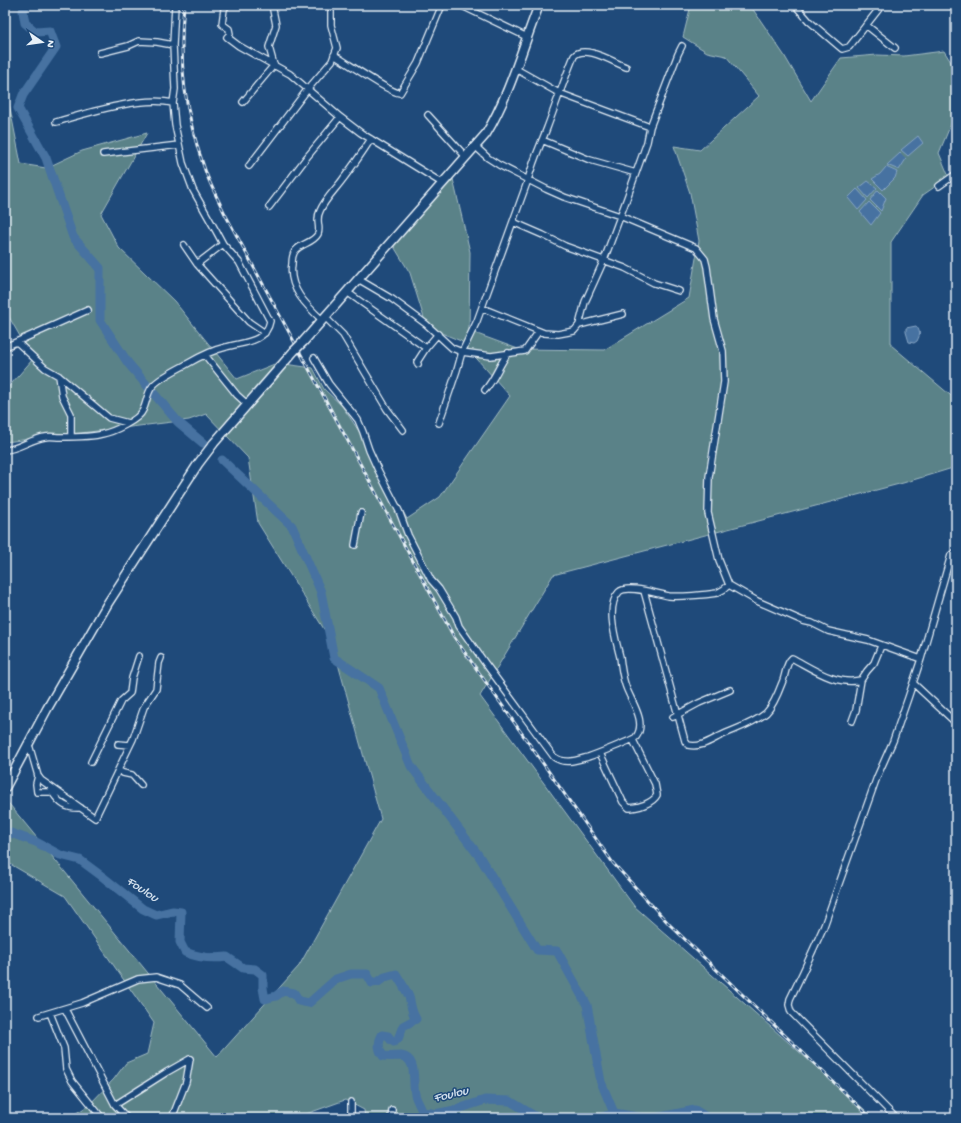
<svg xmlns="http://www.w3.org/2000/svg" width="961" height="1123" viewBox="0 0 961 1123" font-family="'Gochi Hand',sans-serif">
<rect width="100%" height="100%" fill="#1f4a7a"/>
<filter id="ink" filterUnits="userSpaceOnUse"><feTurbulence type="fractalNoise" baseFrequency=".025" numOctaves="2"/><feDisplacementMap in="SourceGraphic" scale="8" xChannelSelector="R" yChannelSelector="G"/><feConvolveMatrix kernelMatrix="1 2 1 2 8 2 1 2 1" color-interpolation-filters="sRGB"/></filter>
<g filter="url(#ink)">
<path fill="#5a8288" stroke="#a1bac0" d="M5,5H10L6,40L7,73L5,78Z
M691,5H750L784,55L811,101L841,58L877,55L904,56L944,51L956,70V112L939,153L949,177L923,195L891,242V345L956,400V467L903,483L553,575L480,696L634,906L874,1118H365L364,1110L345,1100L295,1118H68L88,1106L114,1079L126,1063L147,1054L154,1023L65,896L5,861V799L217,1057L299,966L381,819L332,642L258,523L248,458L206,414L189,420L5,442V391L33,359L5,310V124L7,121L5,113V83L21,164L46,168L82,151L147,133L101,214L119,248L174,301L237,379L277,363L313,368L324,389L342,406L367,443L407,519L440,497L510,396L461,341L439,332L424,318L410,273L393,245L453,179L470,252L469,331L518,349L604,350L689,298L699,241L690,193L674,146L700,150L759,96L726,56L707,52L683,37Z"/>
<path fill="#4672a1" stroke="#87a5c4" d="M918,136L923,143L908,156L901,150Z
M900,153L906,159L899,170L887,165Z
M886,167L897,172L895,178L883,190L872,179L880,174Z
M868,181L877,188L868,198L859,188Z
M857,189L867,200L858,210L848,198Z
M878,190L886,198L881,211L870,200Z
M869,202L880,213L871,225L860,212Z
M916,326C921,332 920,335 917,341L914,343L909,342L906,332V328Z"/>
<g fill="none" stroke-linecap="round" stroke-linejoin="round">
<path stroke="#4672a1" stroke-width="9" d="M26,5L23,11L25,23L36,32L50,31L56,47L23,95L18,108L46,158L73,237L100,268V320L128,363L178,422L203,443
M222,460L292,526L321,592L334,658L379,688L411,766L479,856L537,950L557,951L587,1005L601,1082L614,1113
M5,831L36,842L60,855L80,860L103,877L143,909L156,915L173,911L181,912L180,942L185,952C199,958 212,959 227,957L243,968L255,969L263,975V988L265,999L276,996L283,991L294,993L299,1001L309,1003L336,979L351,974H367L372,983L378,982L385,977L396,974C400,981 406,989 409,997C412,1007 410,1009 416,1019L403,1026L398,1039L394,1042L391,1040L388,1036L382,1035C378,1042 378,1049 383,1056C389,1057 395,1056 401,1056C418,1058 412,1082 415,1094C416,1100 420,1105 422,1111L435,1114L455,1110L485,1100L510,1101L538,1118
M600,1118L614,1113L644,1118
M655,1118L695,1110L708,1118"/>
<g stroke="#e8f1f8" stroke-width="8">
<path id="street" d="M227,5L224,9L222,24L229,29L230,34L227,37L239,46L290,74L340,117L361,133L442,183
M460,5L527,37
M795,5L809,21L842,49L849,47L882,5
M866,25L895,48
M100,53L128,46L139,41L157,42L173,45
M334,55C346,62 390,93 400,93L418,63L442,5
M516,69L559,93L650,127
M243,102L274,65L269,47L276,25L272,5
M428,115L466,157
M56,122C87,113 141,96 173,103
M542,140L590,160L636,173
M475,146L488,158L499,165L546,189L564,197L620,216L696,248L705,259L707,267L714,319L723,351L724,382L709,477L708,513L719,560L729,585L757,601L803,621L812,623L828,631L868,640L921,659
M103,154L179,145
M249,166L307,90L332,61L337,48L331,25V12
M939,186L956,174
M269,207L307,157L340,117
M513,222L543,235L565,246L625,268L654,283L679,291
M184,245L197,264L249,322L265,333
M197,264L223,244
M358,279L392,299L426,324L452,348L462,352L491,356L525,351L539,331
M347,292L426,348
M482,308L544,333L558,334L574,331L579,325L585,302L604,260L627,198L647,142L650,127L678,54L682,46
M325,317L343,335L387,409L403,430
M322,320C306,305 288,288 292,264C292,259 293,253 296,250C302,243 313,243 318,234C321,227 315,220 320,211C325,199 336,189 343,179C353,166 362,153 371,139
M579,325L623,314
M17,342L45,368L59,376L109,418L128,423
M5,347L88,310
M205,355L237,395L248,405
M314,358L329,384L358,420L363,432L369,450L378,470L399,511L408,535L431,580L439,589L456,617L459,626L485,663L554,757C565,765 577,760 588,757C594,755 633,740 636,737C648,721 629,699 625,684C622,675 621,666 620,657C616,640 605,607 619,592C627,584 657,594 669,596C680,597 705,595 717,593C722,591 726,588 729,585
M418,364L417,362L426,348L438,334
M59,376L62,396L71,414V436
M485,390C495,379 499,365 508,353
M439,423L457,370L462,352L477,321L528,180C533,161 540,146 547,128C556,104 564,80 574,56C584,44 613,62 626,67
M5,450C19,449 31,439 45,437C50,436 55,437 60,437C70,437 93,437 102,434C113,432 139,420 143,410C147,402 147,393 152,387C157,379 178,369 187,364C199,357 213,350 226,347C243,342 266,343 270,321L239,262L223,244L216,231L193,190L183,163L175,125L173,103L175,89L173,45L175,5
M355,545L361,513
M644,591L685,741L688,745C700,748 710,741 720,736C735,729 753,724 766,713C772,707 779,691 782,683C786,675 785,664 792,658C813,669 836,686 861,680
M913,683L956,723
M673,717L699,703L730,690
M852,721L856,710L861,680L867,671L874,663L881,646
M118,744L130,745
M27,745L30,748L38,776L41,780L95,818L133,739L144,707L156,689L159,663L161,658
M600,753L623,802L629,808C638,808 653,803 657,795L655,784L633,740
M91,762L121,701L130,693L132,678L139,656
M118,770L123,773L132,775L141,785
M38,776L36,784L37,792H52C60,804 66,809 81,808
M65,1009L115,1105L127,1118
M50,1013L64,1048L66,1069L72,1081L102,1118
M39,1016L82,1003L138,979L156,977L180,985L207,1008
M351,1102V1118
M115,1105L167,1072L190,1059
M172,1118L186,1082L190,1059
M391,1118L392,1110
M896,1118L791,1012L789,1005L790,999L803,972L824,926L877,777L893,741L908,698L921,659L951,555L956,552"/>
</g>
<g stroke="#e8f1f8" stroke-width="11">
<path id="secondary" d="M303,342L486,134C510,94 522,48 539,5
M5,788L47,709L108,603L198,464L214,443L294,351"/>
</g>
<use href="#street" stroke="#1f4a7a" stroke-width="5.5"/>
<use href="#secondary" stroke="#1f4a7a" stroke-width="8"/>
<g stroke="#e8f1f8" stroke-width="3">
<path id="rail" d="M184,5C178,63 185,114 205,170C210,185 218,199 225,214L454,637L613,863L670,925L871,1118"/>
</g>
<use href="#rail" stroke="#1f4a7a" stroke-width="1.5" stroke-dasharray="4.5" stroke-linecap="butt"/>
<g stroke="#e8f1f8" stroke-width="11" stroke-linecap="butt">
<path id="secondary-bridge" d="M294,351L303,342"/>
</g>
<use href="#secondary-bridge" stroke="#1f4a7a" stroke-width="8"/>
</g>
</g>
<g text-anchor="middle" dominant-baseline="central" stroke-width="3" stroke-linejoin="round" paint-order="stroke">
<g font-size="13" font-style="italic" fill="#d0deeb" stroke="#1f4a7a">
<text transform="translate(142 890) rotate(34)">Foulou</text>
<text transform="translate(451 1095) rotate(-13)">Foulou</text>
</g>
</g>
<rect width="961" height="1123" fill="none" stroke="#1f4a7a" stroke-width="20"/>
<rect x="10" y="10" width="941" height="1103" fill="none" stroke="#e8f1f8" stroke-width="1.5" filter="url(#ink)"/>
<g transform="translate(42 42) rotate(103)" stroke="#1f4a7a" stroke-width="3" paint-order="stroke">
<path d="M0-3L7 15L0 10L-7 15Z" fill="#e8f1f8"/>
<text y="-6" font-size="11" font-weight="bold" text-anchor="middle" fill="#e8f1f8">N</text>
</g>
</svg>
